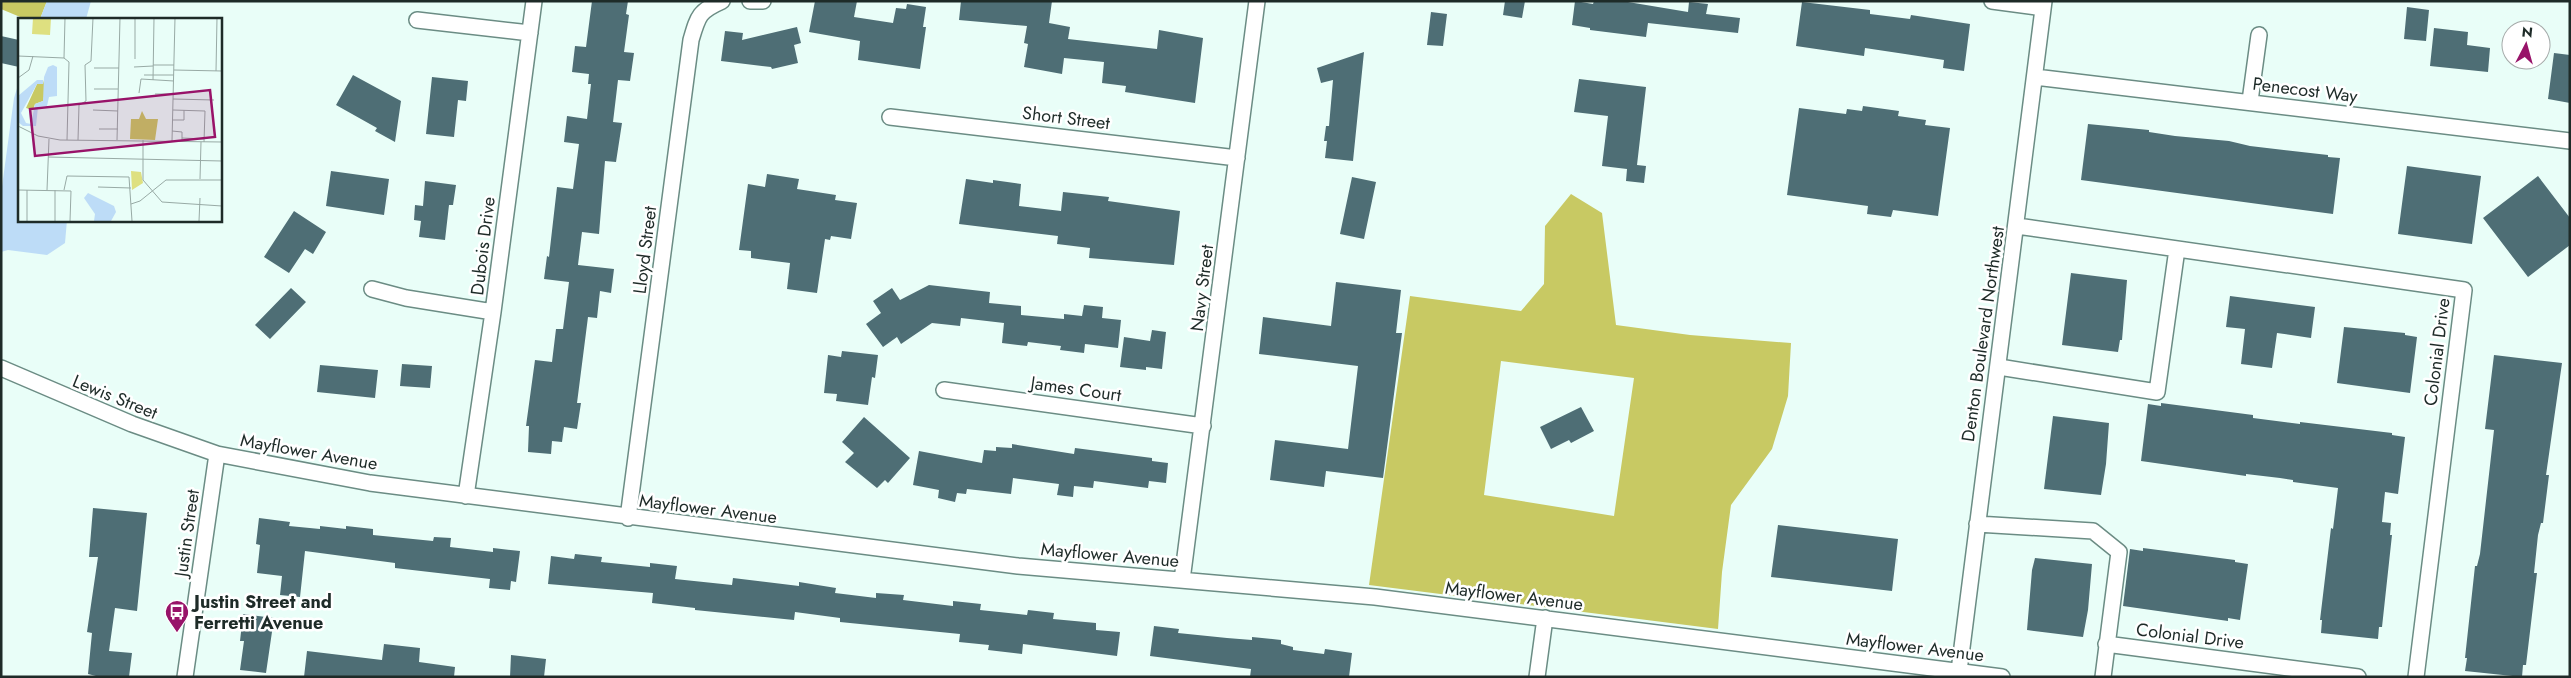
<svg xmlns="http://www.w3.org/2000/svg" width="2571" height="678" viewBox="0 0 2571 678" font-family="Jost,sans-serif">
<rect width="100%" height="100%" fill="#e9fef8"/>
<path fill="#c8c963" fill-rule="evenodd" d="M1,1H47L40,19H25L1,9Z
M1571,194L1602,213L1616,325L1690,335L1791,343L1788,396L1772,449L1731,505L1722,572L1718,629L1369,585L1410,296L1521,311L1544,284L1545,226ZM1501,361L1634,378L1614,516L1484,495Z"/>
<path fill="#bddcf7" d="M47,1H91L86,19H40Z
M19,82V220H67L65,243L47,255L8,250L1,252V194L14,98Z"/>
<path fill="#4e6e75" d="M592,1H628L626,14L629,15L624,52L634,53L630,81L618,80L613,122L622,123L616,162L605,161L599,234L582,232L578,265L614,269L611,293L600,291L597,318L588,317L577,403H581L577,429L564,427L562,442L552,441L551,454L528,452L529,426H526L535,360L552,362L556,329H563L569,282L544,279L547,256L549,257L557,187L573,189L579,144L564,142L567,116L587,119L591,84H588L589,74L572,72L575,46L586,47Z
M815,1H857L854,17L893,23L896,8L906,9L907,4L926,7L923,27H926L920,69L858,60L860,41L809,32Z
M961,1H1052L1049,23L1070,27L1068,39L1157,49L1159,30L1203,38L1195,103L1125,92L1126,86L1102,83L1104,62L1064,58L1062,74L1024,67L1028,44L1024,43L1027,26L959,20Z
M1505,1H1525L1522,18L1503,15Z
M1575,1L1593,4L1594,1H1622L1688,12L1689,2L1708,4L1706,14L1740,18L1738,33L1648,23L1646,37L1590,30V28L1572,25Z
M1802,2L1870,10V14L1910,19L1911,15L1970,24L1964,71L1943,68L1944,60L1905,54L1865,48L1864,56L1796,46Z
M2407,7L2429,10L2426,41L2404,39Z
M1431,12L1447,14L1443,46L1427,45Z
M797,27L801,43L794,45L798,63L772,69L771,67L721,61L725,31L743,33L742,40Z
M2434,28L2468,32L2467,45L2490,48L2488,72L2430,66Z
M1,36L19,40V67L1,63Z
M1364,52L1353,161L1325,158L1327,141H1324L1326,126H1329L1333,80L1321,83L1317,68Z
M2554,53L2570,55V103L2548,99Z
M353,75L401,101L395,142L375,131L377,128L336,105Z
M432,77L468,81L466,101L458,100L454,137L426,134Z
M1579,79L1646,87L1637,165L1646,166L1644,183L1626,181L1627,169L1602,166L1608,116L1574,112Z
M1863,106L1899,111L1898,116L1926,120L1925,125L1950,128L1938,216L1893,210L1891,217L1867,214L1868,206L1787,195L1799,108L1846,114L1847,109L1862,111Z
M2088,124L2149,130V132L2175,136L2229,141L2250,146L2328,155V157L2340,158L2333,214L2081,180Z
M2407,166L2481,176L2472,244L2398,234Z
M331,171L389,179L384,215L326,206Z
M767,174L799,179L797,189L836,195L835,200L857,203L851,239L831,236L830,240L825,239L817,293L787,289L790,263L751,258V251L739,250L748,184L765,187Z
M2538,176L2570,218V245L2528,277L2483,218Z
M1352,177L1376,182L1364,239L1340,234Z
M966,179L993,183V180L1021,184L1019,206L1061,211L1063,192L1109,197L1108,201L1180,211L1174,265L1089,258L1090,248L1057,244L1058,236L959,224Z
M425,181L456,185L453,205H449L445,240L419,237L421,221L414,220L415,205L423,206Z
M294,211L326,232L313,254L305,249L289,273L264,257Z
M2071,273L2127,280L2122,340H2120L2118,352L2062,345Z
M1336,282L1401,290L1396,333H1402L1383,478L1326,471L1324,487L1270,480L1275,440L1348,449L1358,366L1259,354L1263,317L1331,326Z
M929,285L990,292L989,303L1021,306V315L1064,319V314L1082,316L1084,305L1103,307L1102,318L1121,320L1118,348L1085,344L1084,353L1060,350L1061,346L1028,342L1027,346L1002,343L1004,323L961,318L960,326L932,323L901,344L897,337L883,347L866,324L881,313L873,301L892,288L900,300Z
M291,288L306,302L270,339L255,325Z
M2230,296L2315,307L2311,338L2277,333L2272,368L2241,364L2245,329L2226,327Z
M2344,327L2405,333V335L2417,337L2410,393L2337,383Z
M1152,330L1166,332L1162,369L1146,367V370L1120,367L1124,337L1150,341Z
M842,351L878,355L875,378L872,377L868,405L836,401L837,394L824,393L828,355L841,357Z
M2494,355L2562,363L2546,475H2549L2543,523H2541L2538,535L2534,573H2537L2526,665H2523L2522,677L2465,671L2467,658H2465L2475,566H2477L2480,554L2494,430L2485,429Z
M402,364L432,366L430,388L400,386Z
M320,365L378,370L375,398L317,392Z
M2161,403L2253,415V418L2300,424V422L2392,433V435L2405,437L2398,494L2385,492L2382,522L2391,523L2390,535H2392L2382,627H2379L2378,639L2321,633L2322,620H2320L2331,528L2333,529L2338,488L2293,482V480L2280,478L2246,474V476L2141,461L2148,404L2161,406Z
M1581,407L1594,431L1571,443L1569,440L1551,449L1540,427Z
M2053,416L2109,423L2106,464L2101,495L2044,489Z
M864,417L910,458L888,483L885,480L877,488L845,462L854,453L842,442Z
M1012,444L1074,454L1075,448L1152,458V461L1168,463L1166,483L1149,481L1148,488L1094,481L1093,488L1074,486L1073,497L1057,495L1059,484L1013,478L1011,494L967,489L966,494L957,493L955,502L938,498L939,490L913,485L919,451L982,463L984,450L996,451V447L1012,448Z
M93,508L147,513L137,611L115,608L109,651L132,653L129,677H100L88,674L92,633L87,632L98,557H89Z
M259,518L290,522L289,526L320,529V526L346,529V526L373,529V535L433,541L434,537L451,538L450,547L493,552V548L520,551L516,582L511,581L510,590L489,588L490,579L395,568V563L305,551L300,597L280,595L282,576L257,573L260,545L256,544Z
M1778,525L1898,539L1892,591L1771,577Z
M2143,548L2235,560V562L2248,564L2240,620L2228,618V621L2123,606L2130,549L2143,551Z
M575,554L602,557L601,562L650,567V563L677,566L675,579L732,585L733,578L799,586V582L836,588L835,593L876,598V593L904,595L903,600L953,606V601L981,604L980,610L1027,615L1028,610L1054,613L1053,619L1096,623V630L1120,632L1117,656L1023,644L1022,654L988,650L989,645L959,642L960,634L840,622V618L795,612L794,620L695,610V608L652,603L653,593L548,584L551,556L574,559Z
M2035,558L2092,564L2088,610L2083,637L2027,630L2032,570Z
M243,614L274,618L266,673L240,670L244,641H240Z
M1154,626L1179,629L1178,633L1227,638L1252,640V637L1281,640V644L1293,647V650L1324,654L1325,649L1352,653L1349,677H1250L1251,669L1150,656Z
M384,644L420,648L419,662L455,667L454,677H304L307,651L382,660Z
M511,655L546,659L544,677H510Z"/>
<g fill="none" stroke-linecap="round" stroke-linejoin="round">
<g stroke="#6b8c84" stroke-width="18">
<path id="minor" d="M750,1H763
M1992,1L2043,8
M417,20L530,33
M2035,77L2570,141
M2250,101L2259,35
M890,117L1237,158
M2017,226L2464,290L2416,677
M372,289L406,298L493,312
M1999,367L2157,392L2177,249
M1,368L132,424L217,454L370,483L1018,566L1375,597L2002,677
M944,390L1203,426
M466,496L493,312L534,1
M628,518L691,40C698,16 699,11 722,1
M1977,524L2093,531L2119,552L2103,677
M1182,580L1257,1
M2106,644L2358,677
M1959,671L2044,1
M185,677L217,454
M1537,677L1545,618"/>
</g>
<use href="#minor" stroke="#fff" stroke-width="15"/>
</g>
<defs>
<g id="bus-pin" transform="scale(1.25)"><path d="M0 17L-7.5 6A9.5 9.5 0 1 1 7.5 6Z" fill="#981369" stroke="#fff"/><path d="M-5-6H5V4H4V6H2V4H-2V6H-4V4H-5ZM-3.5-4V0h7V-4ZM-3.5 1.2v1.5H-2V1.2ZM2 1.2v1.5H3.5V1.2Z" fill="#fff"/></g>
</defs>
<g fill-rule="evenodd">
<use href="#bus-pin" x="177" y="612"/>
</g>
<g text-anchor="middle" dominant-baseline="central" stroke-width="5" stroke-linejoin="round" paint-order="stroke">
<g font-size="18" fill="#1e2b28" stroke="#fff">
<text transform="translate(2305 90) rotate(7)">Penecost Way</text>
<text transform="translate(1066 118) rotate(7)">Short Street</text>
<text transform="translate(483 246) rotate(-83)">Dubois Drive</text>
<text transform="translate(645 250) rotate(-83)">Lloyd Street</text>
<text transform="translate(1202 288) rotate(-83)">Navy Street</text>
<text transform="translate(1983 334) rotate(-82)">Denton Boulevard Northwest</text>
<text transform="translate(2437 352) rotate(-83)">Colonial Drive</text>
<text transform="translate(1076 389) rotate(8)">James Court</text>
<text transform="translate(115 397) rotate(22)">Lewis Street</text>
<text transform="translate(309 452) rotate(10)">Mayflower Avenue</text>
<text transform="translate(708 509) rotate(7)">Mayflower Avenue</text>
<text transform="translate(187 533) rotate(-82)">Justin Street</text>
<text transform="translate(1110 555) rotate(5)">Mayflower Avenue</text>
<text transform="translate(1514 596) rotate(7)">Mayflower Avenue</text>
<text transform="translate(2190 636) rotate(7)">Colonial Drive</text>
<text transform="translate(1915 647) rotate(7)">Mayflower Avenue</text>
</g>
<g font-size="18" font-weight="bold" fill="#1e2b28" stroke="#fff" text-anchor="start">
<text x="194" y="602">Justin Street and<tspan x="194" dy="21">Ferretti Avenue</tspan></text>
</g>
</g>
<g transform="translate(18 18)">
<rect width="204" height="204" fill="#e9fef8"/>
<path d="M15,0H33L32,17L14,16ZM113,153L123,154L125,165L114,172Z" fill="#dee080"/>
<path d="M26,62L28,70L25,83L17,86L15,92L8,90L19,66H25ZM124,93L128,101H140L137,122L112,121L113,101H121Z" fill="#c8c963"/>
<path d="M35,47L39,49V78L31,79L29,88L20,89L18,108H5L0,104V78L19,62H25V66H19L3,95L8,105L13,106L17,86L25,83L26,59L30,49ZM70,175L96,188L98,194L93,203H76L77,196L66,180Z" fill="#bddcf7"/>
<path fill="none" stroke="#98aaa5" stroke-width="1" d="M0,38L46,40M46,40L51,44L49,122M46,40L47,0M117,41V0M135,47H156M116,49L135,48M76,50H101M156,52L204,53M198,53L199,0M126,57H156M0,60L11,52L15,38M135,62L136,0M76,71H100M121,75L123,61L156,63M137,76H155M155,81L196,82M75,92L100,93M155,92L187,93L186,124M155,102H166V92M0,108L20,118L42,122L204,124M81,111H100M154,113L164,114V122M164,120L186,121M60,122L61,87L68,83L67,47L73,43L75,0M99,122L102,0M125,122V162L144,184L204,188M154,123L157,0M30,139L204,143M182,161L183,124M80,169L113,170M0,172L53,173L52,203M29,172L31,121M46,172L49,158L111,159L114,203M113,186L122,183L148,162H204M9,203V172M37,203V172M181,203L182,180"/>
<path fill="#981369" fill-opacity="0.15" stroke="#981369" stroke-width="2.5" d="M192,72L197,119L17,138L12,91Z"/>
<rect width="204" height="204" fill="none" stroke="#1e2b28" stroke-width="2.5"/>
</g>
<rect width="2571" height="678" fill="none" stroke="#1e2b28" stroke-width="5"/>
<g transform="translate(2526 45) rotate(6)"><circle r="24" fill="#ffffff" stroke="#a5aaa9"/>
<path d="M0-4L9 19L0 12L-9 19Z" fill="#981369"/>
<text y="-8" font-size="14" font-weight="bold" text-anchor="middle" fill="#1e2b28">N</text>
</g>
</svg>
